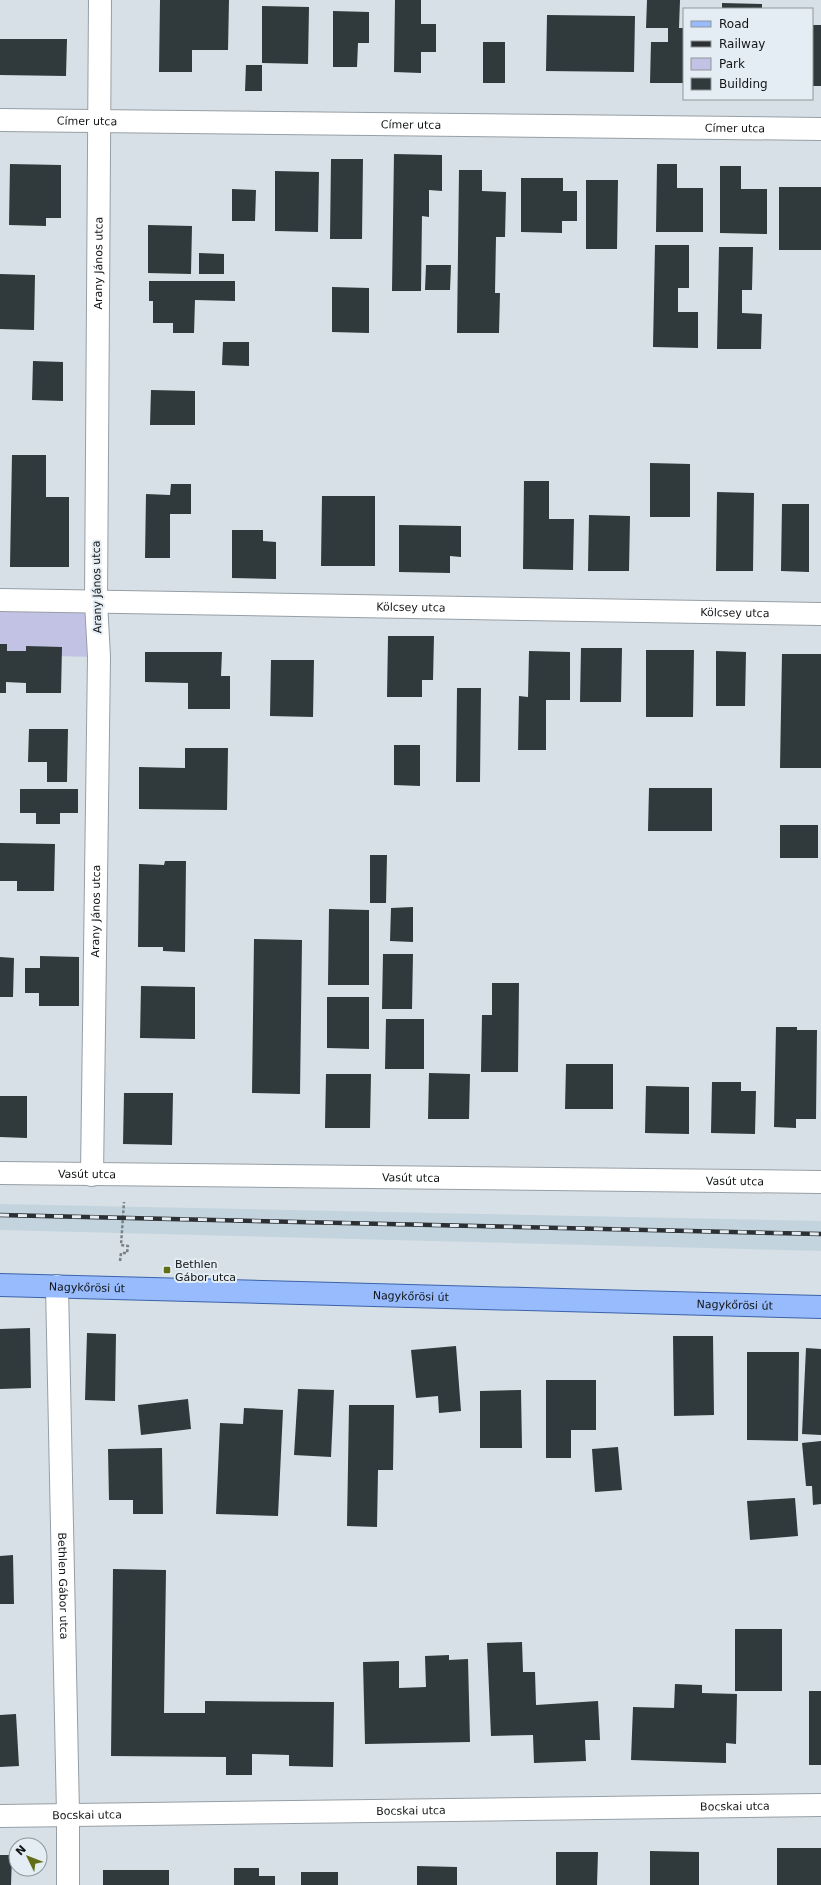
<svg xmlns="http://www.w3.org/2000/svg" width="821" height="1885" viewBox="0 0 821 1885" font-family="'DejaVu Sans',sans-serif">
<rect width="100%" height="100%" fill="#d7e0e6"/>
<path fill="#c4d4de" d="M0,1204L821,1221V1251L0,1230Z"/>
<path fill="#c2c2e5" d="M0,600L96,602L99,657L0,655Z"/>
<path fill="#30393b" d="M160,0H229L228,50H192V72H159Z
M395,0H421V24H436V52H421V73L394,72Z
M647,0H680L679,28H684V83H650L651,42H668V28H646Z
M722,3L762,4V9H722Z
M262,6L309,7L308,64L262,63Z
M333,11L369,12V43H358L357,67H333Z
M547,15L635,16L634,72L546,71Z
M812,25H821V86H812Z
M0,39H67L66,76L0,75Z
M483,42H505V83H483Z
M246,65H262V91H245Z
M394,154L442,155V191L429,190V217L422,216L421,291H392Z
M331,159H363L362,239H330Z
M10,164L61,165V218H46V226L9,225Z
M657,164H677V188H703V232H656Z
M720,166H741V189H767V234L720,233Z
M459,170H482V191L506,192L505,237H496L495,293H500L499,333H457Z
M275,171L319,172L318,232L275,231Z
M521,178H563V191H577V221H562V233L521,232Z
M586,180H618L617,249H586Z
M779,187H821V250H779Z
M232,189L256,190L255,221H232Z
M148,225L192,226L191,274L148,273Z
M655,245H689V288H678V312H698V348L653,347Z
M719,247H753L752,290H742V313L762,314L761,349H717Z
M199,253L224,254V274H199Z
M426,265H451L450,290H425Z
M0,274L35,275L34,330L0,329Z
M149,281H235V301L195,300L194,333H173V323H153V301H149Z
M332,287L369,288V333L332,332Z
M223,342H249V366L222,365Z
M33,361L63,362V401L32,400Z
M151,390L195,391V425H150Z
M12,455H46V497H69V567H10Z
M650,463L690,464V517H650Z
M524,481H549V519H574L573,570L523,569Z
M171,484H191V514H170V558H145L146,494L170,495Z
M717,492L754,493L753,571H716Z
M322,496H375V566H321Z
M782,504H809V572L781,571Z
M589,515L630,516L629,571H588Z
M399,525L461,526V557L450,556V573L399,572Z
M232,530H263V541L276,542V579L232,578Z
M388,636H434L433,680H422V697H387Z
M0,644H7V651H26V646L62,647L61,693H26V683L6,682V693H0Z
M581,648H622L621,702H580Z
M646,650H694L693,717H646Z
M529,651L570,652V700H546V750H518L519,696L528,697Z
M716,651L746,652L745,706H716Z
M145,652H222L221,676H230V709H188V683L145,682Z
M782,654H821V768H780Z
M271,660H314L313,717L270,716Z
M457,688H481L480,782H456Z
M29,729H68L67,782H47V762H28Z
M394,745H420V786L394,785Z
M185,748H228L227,810L139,809V767L185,768Z
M649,788H712V831H648Z
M20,789H78V813H60V824H36V813H20Z
M780,825H818V858H780Z
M0,843L55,844L54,891H17V881H0Z
M370,855H387L386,903H370Z
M165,861H186L185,952L163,951V947H138L139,864L164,865Z
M413,907V942L390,941L391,908Z
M329,909L369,910V985H328Z
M254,939L302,940L300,1094L252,1093Z
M383,954H413L412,1009H382Z
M40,956L79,957V1006H39V993H25V968H40Z
M0,957L14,958L13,997H0Z
M492,983H519L518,1072H481L482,1015H492Z
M141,986L195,987V1039L140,1038Z
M327,997H369V1049L327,1048Z
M386,1019H424V1069H385Z
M776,1027H797V1030H817L816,1119H796V1128L774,1127Z
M566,1064H613V1109H565Z
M429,1073L470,1074L469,1119H428Z
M326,1074H371L370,1128H325Z
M712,1082H741V1091H756L755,1134L711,1133Z
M646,1086L689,1087V1134L645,1133Z
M124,1093H173L172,1145L123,1144Z
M0,1096H27V1138L0,1137Z
M30,1328L31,1388L0,1389V1329Z
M87,1333L116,1334L115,1401L85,1400Z
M673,1336H713L714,1415L674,1416Z
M456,1346L461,1411L439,1413L438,1396L416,1398L411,1350Z
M806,1348L821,1349V1435L802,1434Z
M747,1352H799L798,1441L747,1440Z
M546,1380H596V1430H571V1458H546Z
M298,1389L334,1390L331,1457L294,1455Z
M521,1390L522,1448H480V1391Z
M188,1399L191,1429L141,1435L138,1405Z
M349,1405H394L393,1470H378L377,1527L347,1526Z
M244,1408L283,1410L278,1516L216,1514L220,1423L243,1424Z
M821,1441V1504L813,1505L812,1486H806L802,1443Z
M618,1447L622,1490L595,1492L592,1449Z
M162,1448L163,1514H133V1500H109L108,1449Z
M795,1498L798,1536L750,1540L747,1501Z
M13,1555L14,1604H0V1556Z
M113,1569L166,1570L164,1713H205V1701L334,1702L333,1767L289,1766V1755L252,1754V1775H226V1757L111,1756Z
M735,1629H782V1691H735Z
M522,1642L523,1672H535L536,1705L598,1701L600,1740H585L586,1761L534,1763L533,1735L491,1736L487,1643Z
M449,1655V1660L468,1659L470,1742L365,1744L363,1662L399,1661V1688L426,1687L425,1656Z
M675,1684L702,1685V1693L737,1694L736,1744L726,1743V1763L631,1760L633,1707L674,1708Z
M809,1691H821V1765H809Z
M16,1714L19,1766L0,1767V1715Z
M777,1848H821V1885H777Z
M650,1851L699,1852V1885H650Z
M556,1852H598L597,1885H556Z
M0,1855H12L11,1885H0Z
M417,1866L457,1867V1885H417Z
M234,1868H259V1876H275V1885H234Z
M103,1870H169V1885H103Z
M301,1872H338V1885H301Z"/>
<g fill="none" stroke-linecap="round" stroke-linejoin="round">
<g stroke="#979fa5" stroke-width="24">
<g id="minor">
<path id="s1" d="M0,120L821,129"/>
<path id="s2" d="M0,600L821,614"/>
<path id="s3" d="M0,1173L821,1182"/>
<path id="s4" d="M92,1175L99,657L96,602L100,0"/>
<path id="s5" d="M57,1286L68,1814V1885"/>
<path id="s6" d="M0,1816L821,1805"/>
</g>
</g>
<g stroke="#3b63ab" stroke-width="24">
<g id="major">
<path id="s7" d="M0,1285L821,1307"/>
</g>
</g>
<path stroke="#7a8084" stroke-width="2.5" stroke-dasharray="3 2" stroke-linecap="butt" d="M120,1261L121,1253H127L128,1246L121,1245L124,1202"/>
<use href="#minor" stroke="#fff" stroke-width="22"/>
<use href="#major" stroke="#97bbfc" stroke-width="22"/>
<g stroke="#2d3033" stroke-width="4.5">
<path id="rail" d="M0,1215L821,1234"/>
</g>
<use href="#rail" stroke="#e4edf3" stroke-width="3" stroke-dasharray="9" stroke-linecap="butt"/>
</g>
<rect fill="#616e17" stroke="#e4edf3" stroke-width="1.5" x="163" y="1266" width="8" height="8" rx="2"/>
<g text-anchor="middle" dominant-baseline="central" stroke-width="4" stroke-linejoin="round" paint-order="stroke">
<g font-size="11" fill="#121517" stroke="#e4edf3">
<text stroke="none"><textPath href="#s1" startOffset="87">Címer utca</textPath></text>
<text stroke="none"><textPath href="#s1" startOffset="411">Címer utca</textPath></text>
<text stroke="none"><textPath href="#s1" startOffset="735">Címer utca</textPath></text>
<text stroke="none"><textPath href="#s4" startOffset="912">Arany János utca</textPath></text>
<text transform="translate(97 587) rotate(-91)">Arany János utca</text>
<text stroke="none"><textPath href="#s2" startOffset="411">Kölcsey utca</textPath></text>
<text stroke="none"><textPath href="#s2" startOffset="735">Kölcsey utca</textPath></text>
<text stroke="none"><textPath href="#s4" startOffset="264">Arany János utca</textPath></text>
<text stroke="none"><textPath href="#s3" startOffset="87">Vasút utca</textPath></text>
<text stroke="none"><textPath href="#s3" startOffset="411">Vasút utca</textPath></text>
<text stroke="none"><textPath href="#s3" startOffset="735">Vasút utca</textPath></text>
<text stroke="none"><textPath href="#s7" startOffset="87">Nagykőrösi út</textPath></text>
<text stroke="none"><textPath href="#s7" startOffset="411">Nagykőrösi út</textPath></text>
<text stroke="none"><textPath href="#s7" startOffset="735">Nagykőrösi út</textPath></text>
<text stroke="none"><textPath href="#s5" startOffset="300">Bethlen Gábor utca</textPath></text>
<text stroke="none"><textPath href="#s6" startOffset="735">Bocskai utca</textPath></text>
<text stroke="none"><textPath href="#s6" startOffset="411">Bocskai utca</textPath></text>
<text stroke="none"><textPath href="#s6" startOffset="87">Bocskai utca</textPath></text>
</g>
<g font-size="11" fill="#121517" stroke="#e4edf3" text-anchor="start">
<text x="175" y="1264">Bethlen<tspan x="175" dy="13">Gábor utca</tspan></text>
</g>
</g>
<rect x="683" y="8" width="130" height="92" fill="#e4edf3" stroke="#90979b"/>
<rect x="691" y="21" width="20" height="6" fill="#97bbfc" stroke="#90979b"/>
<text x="719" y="28" font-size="12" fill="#121517">Road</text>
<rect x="691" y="41" width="20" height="6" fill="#2d3033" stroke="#90979b"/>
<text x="719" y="48" font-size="12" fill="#121517">Railway</text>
<rect x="691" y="58" width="20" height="12" fill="#c2c2e5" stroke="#90979b"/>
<text x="719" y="68" font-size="12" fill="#121517">Park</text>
<rect x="691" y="78" width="20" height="12" fill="#30393b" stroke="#90979b"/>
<text x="719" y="88" font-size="12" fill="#121517">Building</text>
<g transform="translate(28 1857) rotate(313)"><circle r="19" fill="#e4edf3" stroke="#90979b"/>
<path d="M0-3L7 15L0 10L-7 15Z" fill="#616e17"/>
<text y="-6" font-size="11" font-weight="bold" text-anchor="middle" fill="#121517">N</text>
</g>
</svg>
